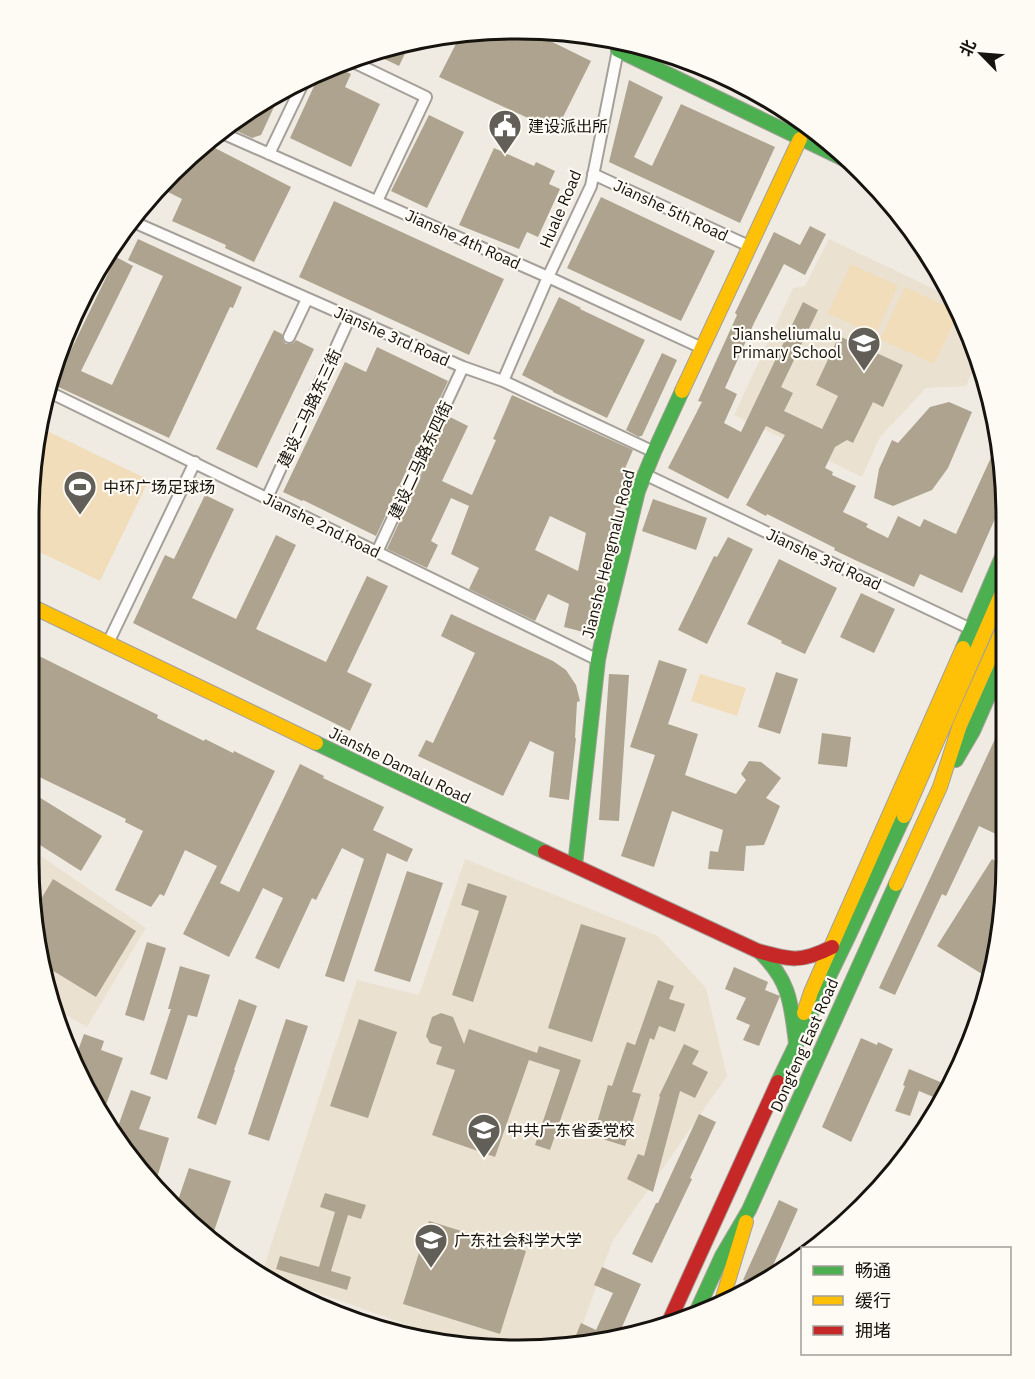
<svg xmlns="http://www.w3.org/2000/svg" width="1035" height="1379" viewBox="0 0 1035 1379" font-family="'IBM Plex Sans','Noto Sans SC',sans-serif">
<rect width="100%" height="100%" fill="#f0ebe2"/>
<path fill="#ebe1d0" d="M829,239L949,296L979,357L966,386L926,388L880,437L862,477L734,415L793,288L805,286Z
M29,848L146,928L87,1027L66,1015L61,1027L45,988L29,862Z
M465,859L658,936L706,988L727,1076L612,1242L576,1344L549,1349L458,1343L262,1273L357,980L419,995Z"/>
<path fill="#f1ddba" d="M851,264L898,286L875,335L828,313Z
M905,287L956,311L958,314L934,364L880,339Z
M39,427L149,480L100,581L29,547L30,486Z
M700,674L746,688L737,716L691,701Z"/>
<path fill="#ada38e" fill-rule="evenodd" d="M517,28L528,30L591,61L556,131L439,77L461,34Z
M411,41L399,66L372,53L394,47Z
M332,65L351,74L345,87L380,104L351,167L290,138L321,71Z
M629,80L663,97L634,157L652,166L681,104L775,147L740,223L609,162Z
M281,92L261,135L252,138L228,127L246,111Z
M429,115L464,132L427,208L391,191Z
M209,145L291,187L254,262L225,248L226,245L172,221L182,199L162,189Z
M494,148L534,166L536,162L555,171L549,184L560,189L538,237L527,232L519,249L459,225Z
M601,197L715,251L681,321L567,268Z
M334,201L504,279L469,355L299,277Z
M810,226L826,234L805,275L784,264L754,323L725,388L737,394L724,423L741,432L803,302L818,310L781,387L793,393L784,411L822,429L838,396L816,385L839,336L903,365L883,407L873,402L853,443L847,440L835,447L825,468L833,472L832,475L856,486L843,512L868,524L866,527L888,538L898,516L920,527L924,519L956,534L999,440L1002,454V503L962,593L920,574L914,587L855,560L834,550L835,548L767,514L766,516L746,505L785,435L766,426L728,499L668,468L702,402L698,401L737,315L735,313L774,232L800,245Z
M138,239L242,287L233,308L230,307L169,438L54,385L116,257L133,266L81,371L112,385L163,276L128,260Z
M922,243L924,246L933,264L916,256Z
M559,297L581,308L580,309L645,340L607,418L553,392V391L522,375Z
M274,330L282,334L283,341L286,344L293,343L296,340L314,349L257,468L216,449Z
M377,347L448,381L376,536L303,500L302,501L283,492L345,362L366,372Z
M662,353L677,360L642,436H640L639,437L626,430Z
M512,395L633,450L623,473L630,475L606,559L609,560L591,634L564,627L569,604L548,594L535,621L469,589L479,568L451,554L469,506L451,498L431,541L438,545L427,568L387,549L448,416L468,426L442,481L472,495L496,440L493,439ZM550,516L586,533L578,571L535,550Z
M949,402L972,412L948,468L932,490L893,506L874,498L879,469L892,440L898,443L930,407Z
M205,495L234,509L192,598L236,619L276,535L296,545L256,629L326,662L367,576L388,586L347,672L372,684L350,731L133,623L165,555L174,559Z
M653,499L707,518L696,550L642,531Z
M728,537L753,549L707,644L678,630L714,556L717,557Z
M779,559L837,588L805,654L781,643L782,641L747,624Z
M861,593L895,609L874,653L840,637Z
M451,614L553,661L566,670L576,685L580,701L577,702L575,738H576L569,800L549,797L554,752L530,741L503,796L418,756L426,740L433,743L475,653L441,636Z
M37,655L158,715L157,718L204,741L205,739L233,753L234,751L275,771L220,883L239,892L300,764L324,776L323,778L384,807L373,830L413,849L407,862L387,853L344,982L325,976L364,859L342,848L316,900L312,898L279,969L255,958L283,898L263,888L229,957L183,934L217,866L185,850L164,896L160,894L151,907L115,890L143,831L125,822L126,819L29,772V672Z
M659,660L687,669L668,724L698,734L685,775L736,794L746,780L741,774L749,761L761,762L781,778L766,798L780,806L764,845L746,846L744,871L708,869L710,851L718,852L723,830L672,811L654,867L621,856L655,755L630,747Z
M776,672L798,679L780,734L758,727Z
M609,674L629,675L619,821L599,820Z
M1002,724V820L996,834L979,826L946,896L942,894L895,995L879,988Z
M822,733L851,737L847,767L818,764Z
M34,794L102,836L81,871L29,838V803Z
M992,859L1002,865V925L990,979L937,946Z
M407,871L443,883L410,982L374,971Z
M53,879L136,931L96,997L42,964L35,909Z
M468,883L507,896L473,1002L452,995L479,911L461,905Z
M581,924L626,938L592,1042L548,1028Z
M147,942L166,948L144,1021L125,1015Z
M180,966L210,975L197,1017L188,1015L167,1080L150,1074L171,1009H168Z
M734,967L768,982L765,990L780,996L759,1046L743,1040L750,1025L736,1019L746,998L725,989Z
M658,980L674,986L669,999L685,1004L675,1032L659,1026L654,1040L650,1038L632,1092L641,1094L625,1146L593,1136L608,1085L612,1086L627,1042L635,1045Z
M239,999L257,1006L234,1070H235L216,1125L197,1118Z
M441,1013L453,1017L464,1044L469,1029L537,1053L539,1046L581,1060L550,1150L535,1145L560,1070L529,1060L495,1157L432,1135L455,1070L436,1064L442,1047L430,1043L426,1036L432,1017Z
M286,1019L308,1026L269,1141L248,1134Z
M359,1019L397,1032L368,1118L330,1106Z
M84,1034L104,1041L101,1050L123,1058L102,1116L94,1106L75,1059Z
M861,1038L877,1045L878,1042L893,1049L851,1142L822,1127Z
M684,1044L699,1051L692,1064L708,1072L695,1098L680,1091L653,1192L627,1179L638,1154L644,1156L660,1097L659,1096Z
M909,1069L950,1086L943,1101L919,1091L910,1116L895,1111L905,1086L903,1085Z
M131,1090L151,1097L139,1129L169,1138L156,1181L116,1132Z
M699,1114L716,1122L690,1178L692,1179L652,1263L632,1254L656,1203H658Z
M189,1168L231,1181L211,1240L195,1229L176,1206Z
M325,1193L366,1205L361,1219L348,1215L331,1271L351,1277L347,1290L276,1269L280,1256L319,1267L335,1212L320,1207Z
M779,1200L798,1209L767,1279L755,1285L743,1280Z
M429,1221L526,1251L500,1334L403,1304Z
M602,1267L641,1284L618,1336L581,1343L574,1340L581,1323L596,1330L613,1293L594,1285Z"/>
<g fill="none" stroke-linecap="round" stroke-linejoin="round">
<g stroke="#a4a099" stroke-width="14">
<path id="street" d="M349,60L426,97L377,201
M222,133L548,277L702,348
M269,154L305,79
M593,174L749,246
M129,220L463,367L503,381L654,452
M289,337L307,299
M503,381L548,277L591,186L618,50
M45,390L598,660
M644,474L971,629
M267,498L350,317
M377,552L463,367
M108,643L195,462"/>
</g>
<g stroke="#a4a099" stroke-width="16">
<path id="fast" d="M622,41L618,50L852,163
M963,648L1002,557
M316,743L545,852
M956,760L973,731L1002,665
M575,865L598,660L605,626L638,491L654,452L682,391
M760,952C790,981 791,1003 796,1043
M778,1082L849,935L904,816
M695,1315L722,1256L749,1210L896,884"/>
</g>
<g stroke="#a4a099" stroke-width="16">
<path id="slow" d="M682,391L800,139
M29,605L316,743
M904,816L1002,593
M896,884L940,787L960,725L1002,631
M804,1013L811,992L963,648
M722,1301L746,1222"/>
</g>
<g stroke="#a4a099" stroke-width="16">
<path id="jam" d="M545,852L758,951C790,960 801,963 832,947
M667,1326L778,1082"/>
</g>
<use href="#street" stroke="#fdfcfb" stroke-width="10"/>
<use href="#fast" stroke="#4caf50" stroke-width="14"/>
<use href="#slow" stroke="#ffc107" stroke-width="14"/>
<use href="#jam" stroke="#c62828" stroke-width="14"/>
</g>
<defs>
<g id="civic-pin" transform="scale(1.725)"><path d="M0 17L-7.5 6A9.5 9.5 0 1 1 7.5 6Z" fill="#625e58" stroke="#fefaf4"/><path d="M-.6-6.5H3V-4.5H.6V-3L4-1V1h2V6H-6V1h2V-1L-.6-3ZM-1.2 2.5V6h2.4V2.5Z" fill="#fff"/></g>
<g id="school-pin" transform="scale(1.725)"><path d="M0 17L-7.5 6A9.5 9.5 0 1 1 7.5 6Z" fill="#625e58" stroke="#fefaf4"/><path d="M0-5L7-2L0 1L-7-2ZM-4 1L0 2.5L4 1V4Q0 6-4 4Z" fill="#fff"/></g>
<g id="stadium-pin" transform="scale(1.725)"><path d="M0 17L-7.5 6A9.5 9.5 0 1 1 7.5 6Z" fill="#625e58" stroke="#fefaf4"/><path d="M0-5a6.5 5 0 1 0 0 10a6.5 5 0 1 0 0-10ZM-3.5-1.8h7v3.6h-7Z" fill="#fff"/></g>
<g id="university-pin" transform="scale(1.725)"><path d="M0 17L-7.5 6A9.5 9.5 0 1 1 7.5 6Z" fill="#625e58" stroke="#fefaf4"/><path d="M0-5L7-2L0 1L-7-2ZM-4 1L0 2.5L4 1V4Q0 6-4 4Z" fill="#fff"/></g>
</defs>
<g fill-rule="evenodd">
<use href="#civic-pin" x="505" y="126"/>
<use href="#school-pin" x="864" y="343"/>
<use href="#stadium-pin" x="80" y="487"/>
<use href="#university-pin" x="484" y="1130"/>
<use href="#university-pin" x="431" y="1240"/>
</g>
<g text-anchor="middle" dominant-baseline="central" stroke-width="4.5" stroke-linejoin="round" paint-order="stroke">
<g font-size="16" fill="#16120d" stroke="#fefaf4" text-anchor="start">
<text x="528" y="126">建设派出所</text>
<text x="841" y="334" text-anchor="end">Jiansheliumalu<tspan x="841" dy="18">Primary School</tspan></text>
<text x="103" y="487">中环广场足球场</text>
<text x="507" y="1130">中共广东省委党校</text>
<text x="454" y="1240">广东社会科学大学</text>
</g>
<g font-size="16" fill="#16120d" stroke="#fefaf4">
<text transform="translate(560 209) rotate(-67)">Huale Road</text>
<text transform="translate(671 210) rotate(25)">Jianshe 5th Road</text>
<text transform="translate(463 239) rotate(24)">Jianshe 4th Road</text>
<text transform="translate(392 336) rotate(24)">Jianshe 3rd Road</text>
<text transform="translate(309 408) rotate(-65)">建设二马路东三街</text>
<text transform="translate(420 460) rotate(-65)">建设二马路东四街</text>
<text transform="translate(322 525) rotate(26)">Jianshe 2nd Road</text>
<text transform="translate(608 554) rotate(-76)">Jianshe Hengmalu Road</text>
<text transform="translate(824 559) rotate(25)">Jianshe 3rd Road</text>
<text transform="translate(400 765) rotate(26)">Jianshe Damalu Road</text>
<text transform="translate(804 1045) rotate(-66)">Dongfeng East Road</text>
</g>
</g>
<path d="M0 0H1035V1379H0ZM517 39H518A478 478 0 0 1 996 517V862A478 478 0 0 1 518 1340H517A478 478 0 0 1 39 862V517A478 478 0 0 1 517 39Z" fill="#fefaf4" fill-rule="evenodd"/>
<path fill="none" stroke="#16120d" stroke-width="3" d="M517 39H518A478 478 0 0 1 996 517V862A478 478 0 0 1 518 1340H517A478 478 0 0 1 39 862V517A478 478 0 0 1 517 39Z"/>
<rect x="801" y="1247" width="210" height="108" fill="#fefaf4" stroke="#a19d98" stroke-width="1.5"/>
<rect x="813" y="1266" width="30" height="9" fill="#4caf50" stroke="#a19d98" stroke-width="1.5"/>
<text x="855" y="1277" font-size="18" fill="#16120d">畅通</text>
<rect x="813" y="1296" width="30" height="9" fill="#ffc107" stroke="#a19d98" stroke-width="1.5"/>
<text x="855" y="1307" font-size="18" fill="#16120d">缓行</text>
<rect x="813" y="1326" width="30" height="9" fill="#c62828" stroke="#a19d98" stroke-width="1.5"/>
<text x="855" y="1337" font-size="18" fill="#16120d">拥堵</text>
<g transform="translate(981 54) rotate(295)" stroke="#fefaf4" stroke-width="4.5" paint-order="stroke">
<path d="M0-4.5L10 22L0 15L-10 22Z" fill="#16120d"/>
<text y="-9" font-size="16" font-weight="bold" text-anchor="middle" fill="#16120d">北</text>
</g>
</svg>
